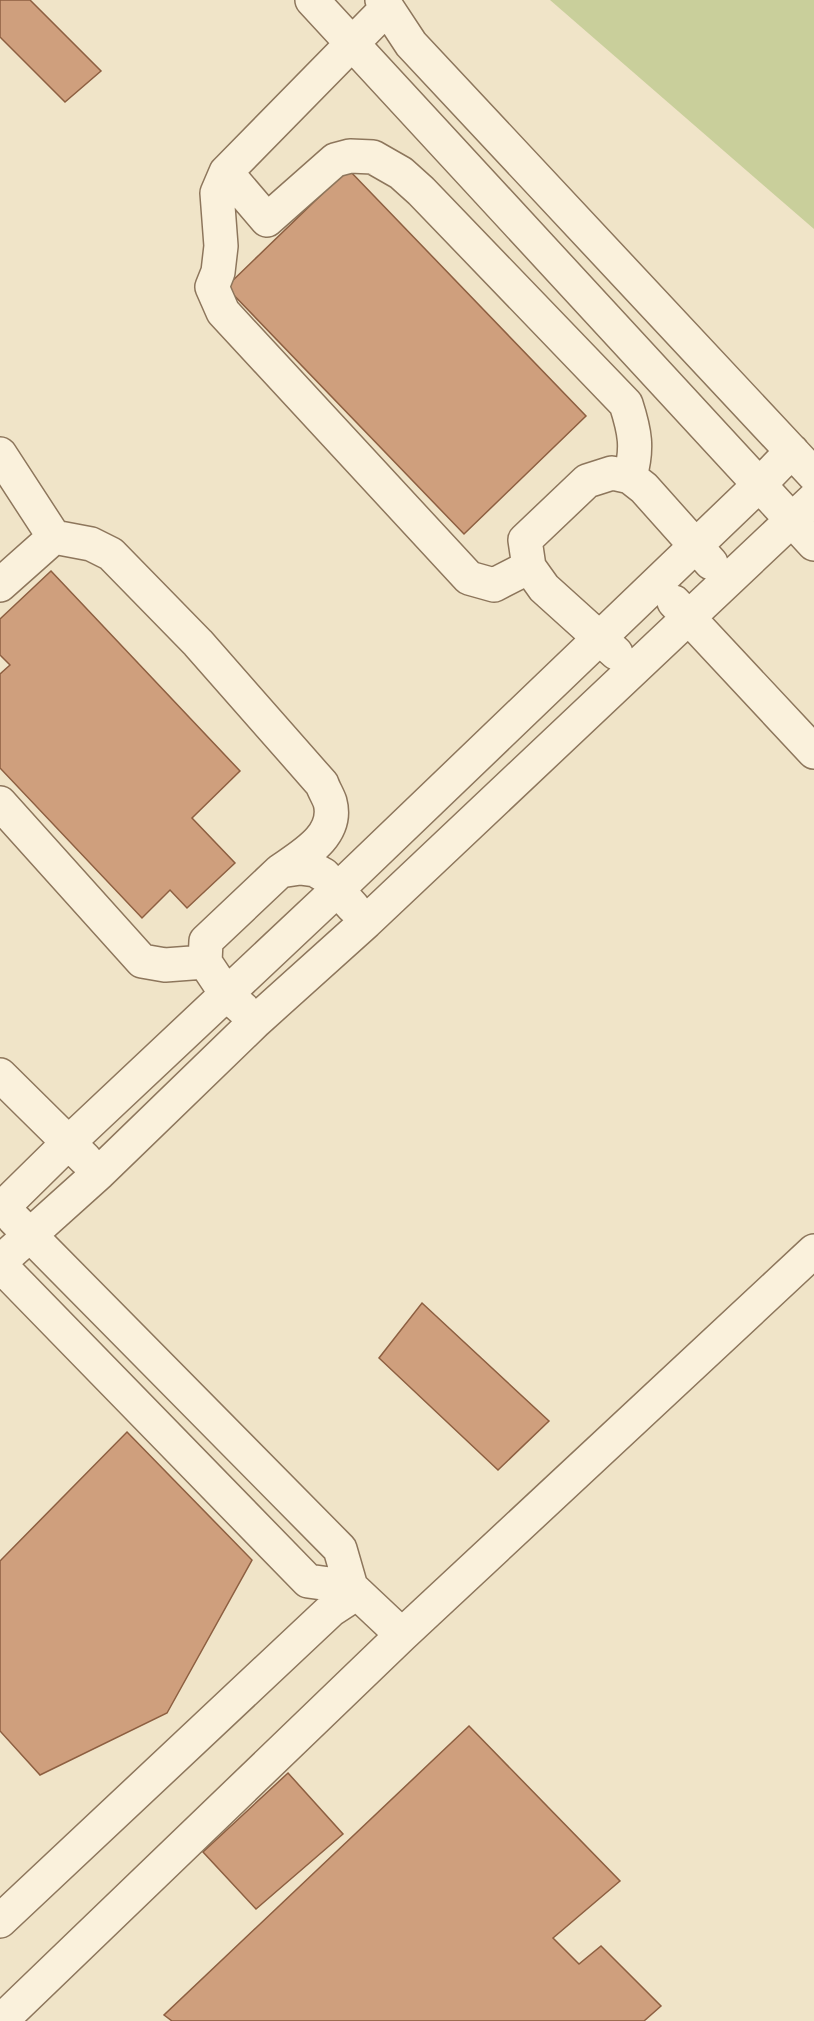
<svg xmlns="http://www.w3.org/2000/svg" width="814" height="2021" viewBox="0 0 814 2021" font-family="'PT Serif',serif">
<rect width="100%" height="100%" fill="#f0e4c8"/>
<path fill="#c9cf9b" d="M550,0H814V229Z"/>
<path fill="#cf9f7d" stroke="#8d5f41" stroke-width="1.5" d="M0,0H30L101,71L65,102L0,37Z
M348,169L586,416L464,534L226,287Z
M51,571L240,771L192,818L235,863L187,908L170,890L142,918L0,768V674L10,665L0,655V619Z
M422,1303L549,1421L498,1470L379,1358Z
M127,1432L252,1560L167,1713L40,1775L0,1731V1561Z
M469,1726L620,1881L553,1938L579,1964L601,1946L661,2006L644,2021H172L164,2015Z
M288,1773L343,1834L256,1909L203,1852Z"/>
<g fill="none" stroke-linecap="round" stroke-linejoin="round">
<g stroke="#8d765c" stroke-width="36">
<path id="minor" d="M312,0L814,544
M382,0L411,44L814,475
M387,8L226,172L217,193L221,246L218,272L212,287L223,312L469,578L494,585L529,567
M226,172L267,220L335,160L350,156L373,157L401,173L421,191L626,404C635,432 638,448 630,477
M0,454L54,537L91,544L111,554L198,643L322,784C324,790 328,796 330,802C339,835 303,855 280,871
M0,585L54,537
M674,602L814,752
M616,653L544,588L529,567L525,540L587,481L612,473L630,477L644,488L711,563
M0,803L142,961L165,965L205,962
M243,1009L227,995L205,962L206,941L280,871L300,868L315,870L324,875L353,907
M0,1075L85,1159
M0,1210L68,1143L337,890L759,485L792,451
M14,1219L340,1549L351,1587L402,1635
M0,1262L99,1173L256,1021L366,922L814,499
M0,1265L308,1581L351,1587
M0,1921L331,1610L357,1593
M1,2021L402,1635L814,1251"/>
</g>
<use href="#minor" stroke="#faf1dc" stroke-width="33"/>
</g>
</svg>
